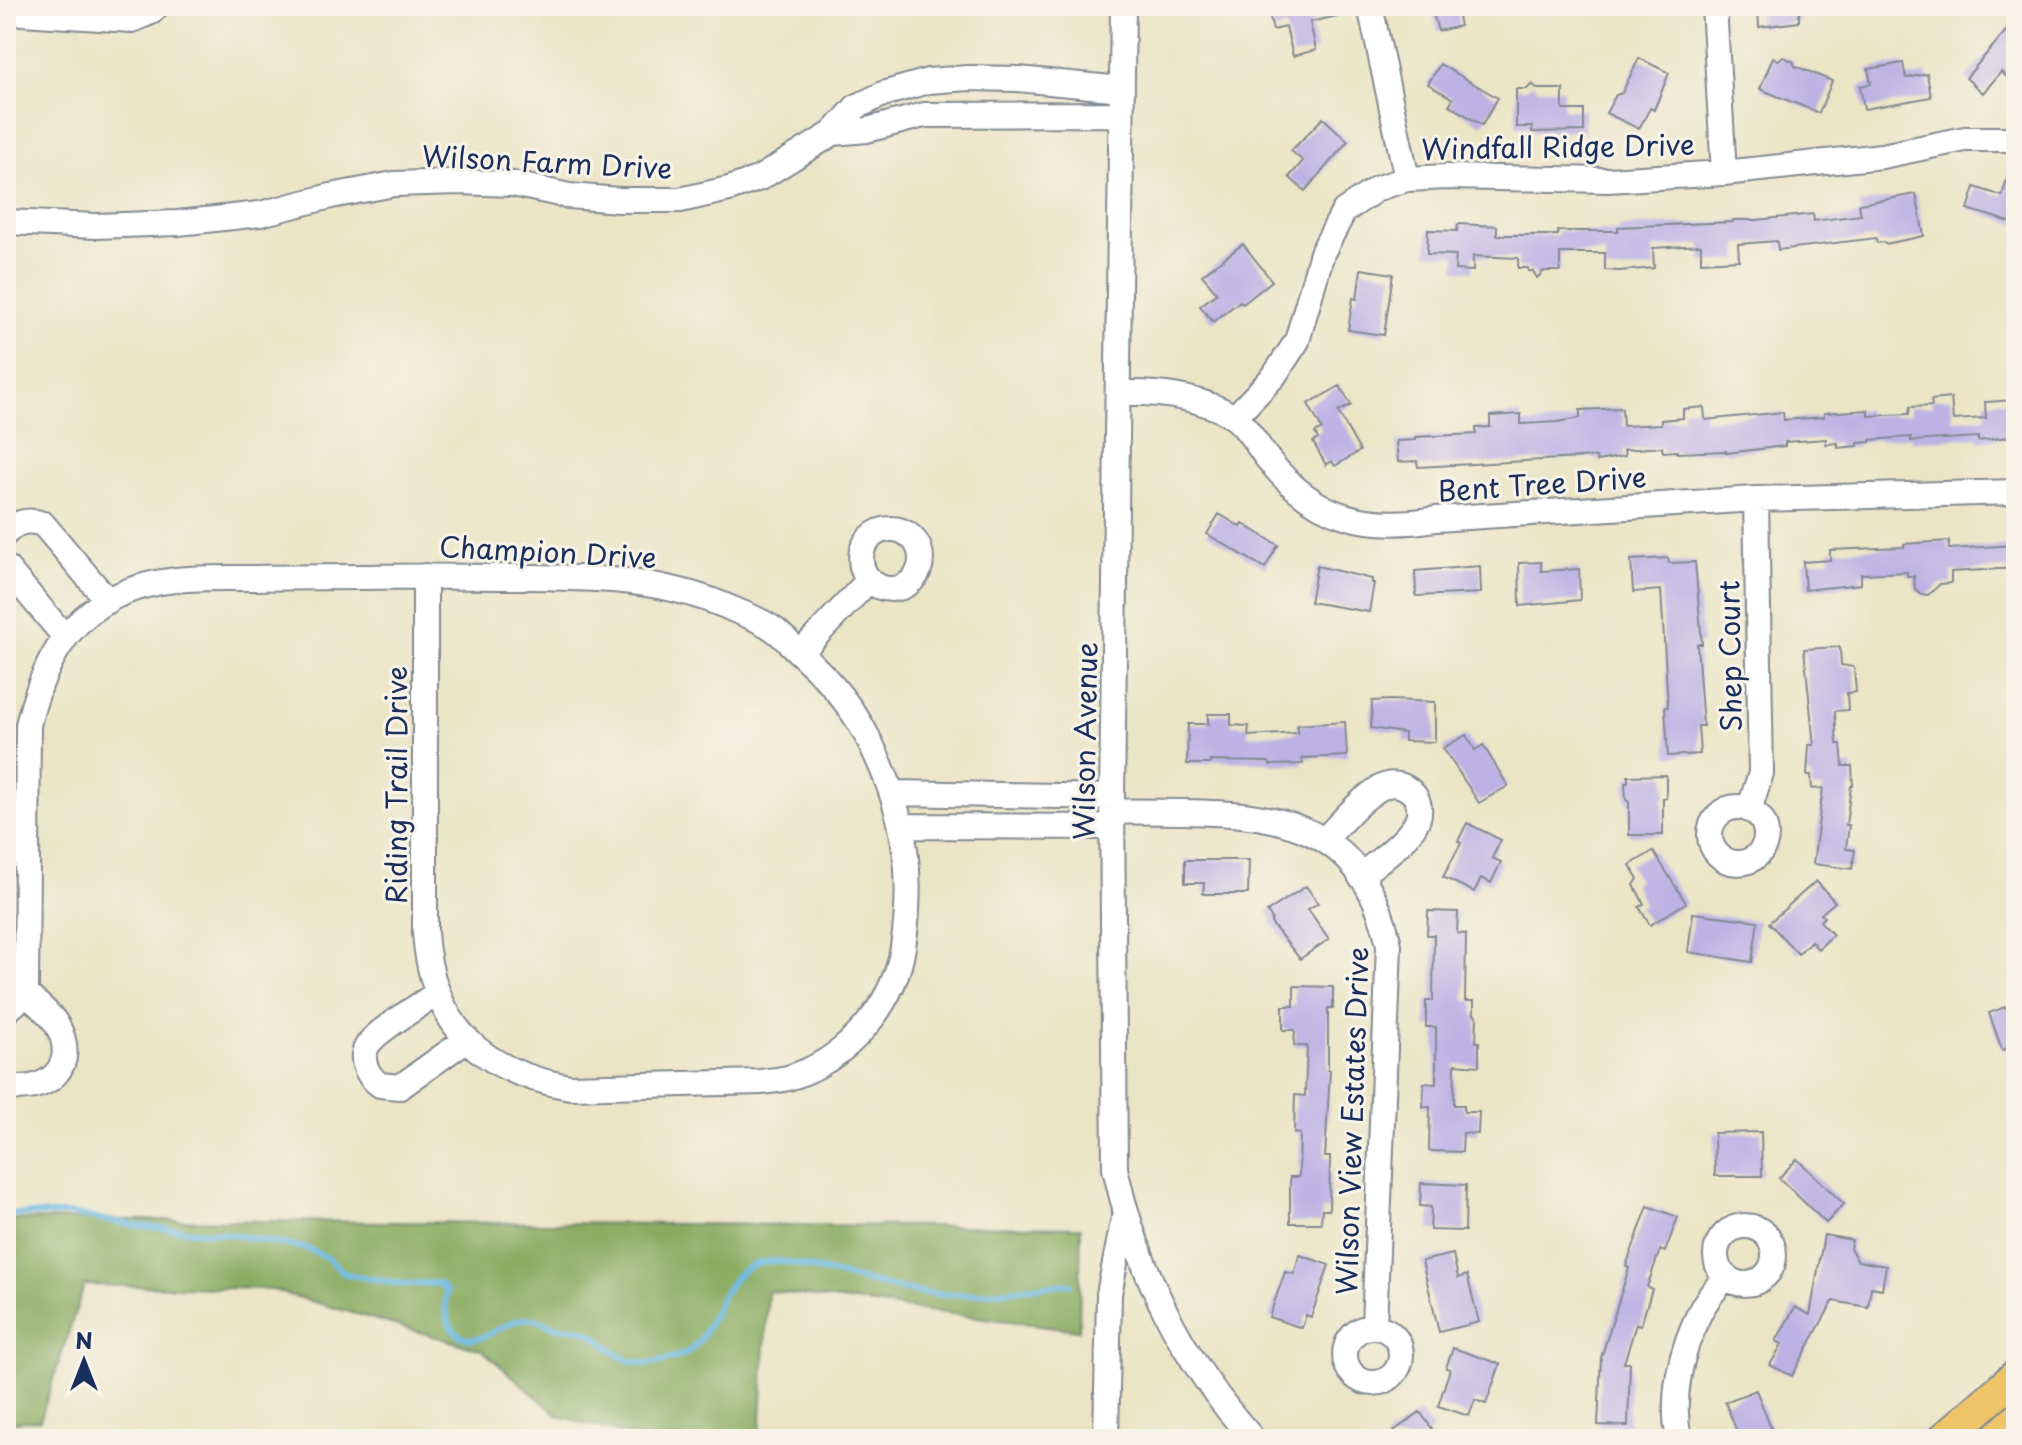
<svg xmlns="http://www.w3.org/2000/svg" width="2022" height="1445" viewBox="0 0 2022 1445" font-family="'Playpen Sans',sans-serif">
<rect width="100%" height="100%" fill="#f7f3e8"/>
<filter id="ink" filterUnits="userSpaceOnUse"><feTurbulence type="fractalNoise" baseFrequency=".0125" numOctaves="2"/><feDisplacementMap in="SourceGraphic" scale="16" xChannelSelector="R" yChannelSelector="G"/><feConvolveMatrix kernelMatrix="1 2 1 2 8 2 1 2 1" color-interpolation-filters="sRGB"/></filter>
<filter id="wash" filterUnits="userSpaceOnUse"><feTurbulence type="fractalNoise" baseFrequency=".006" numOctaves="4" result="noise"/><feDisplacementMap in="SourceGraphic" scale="32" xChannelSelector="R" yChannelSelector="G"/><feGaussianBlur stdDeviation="1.8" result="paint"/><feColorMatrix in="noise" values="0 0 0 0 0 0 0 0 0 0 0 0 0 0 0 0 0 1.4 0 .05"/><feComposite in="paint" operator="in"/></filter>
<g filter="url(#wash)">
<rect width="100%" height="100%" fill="#ebe4c5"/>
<path fill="#89ab60" stroke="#526d5f" stroke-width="2" d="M6,1219L1081,1227L1079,1330L768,1291L760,1439H642L559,1416L482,1350L269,1289L84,1285L40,1420L6,1423Z"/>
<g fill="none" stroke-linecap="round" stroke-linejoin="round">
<path stroke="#66b7e1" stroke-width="6" d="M6,1214H69L139,1226L229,1234L308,1249L326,1257L346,1274L400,1284L439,1283L447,1292C443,1309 447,1331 465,1338C486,1345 509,1314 534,1319C542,1321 549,1325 557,1327C566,1329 577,1327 586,1331C600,1337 608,1349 620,1356C640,1369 664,1363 684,1354C720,1336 713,1260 777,1261C790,1261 805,1267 818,1270C854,1278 889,1288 925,1293C973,1299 1022,1286 1070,1284"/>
</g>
<g id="blocks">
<path fill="#bdb2e4" d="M1282,6H1350L1351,13L1310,22L1316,50L1293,56L1286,27L1273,30L1269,13L1283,9Z
M1442,6H1456L1460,26L1438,31L1432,9Z
M1758,6H1799V22L1759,27Z
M2016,19V68L2008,78L2001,72L1983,93L1966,78Z
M1773,57L1778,60L1783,57L1793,61L1795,66L1832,81L1819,113L1760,89Z
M1639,58L1669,73L1654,110L1650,108L1639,129L1606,113L1616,95L1622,93Z
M1903,63L1906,78L1927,74L1931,97L1864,109L1860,86L1871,84L1868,69Z
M1440,64L1498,98L1482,125L1449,105L1453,99L1428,84Z
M1532,84L1538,89H1563V110H1584V131L1532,132V127H1516V89H1527Z
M1323,118L1348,141L1305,191L1289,177L1303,161L1291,151Z
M2012,163L2016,164V224L1968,209L1975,187L2002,196Z
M1916,194L1924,236L1885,244L1884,242L1877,243L1876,238L1778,250L1777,241L1738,244L1739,260L1701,262V245L1653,248L1654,268L1619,271L1605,270V253H1560V271H1544L1537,278L1533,271H1528V268H1518V258L1473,256V271L1455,270L1456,255L1427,254L1428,230L1457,231L1458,224L1497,226V235H1558V231H1618V227L1733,222V220H1757L1813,214L1814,221L1861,215L1859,204Z
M1243,244L1272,281L1243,304L1240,301L1213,322L1200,306L1217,293L1202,275Z
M1361,269L1393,274L1384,335L1348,330L1353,298L1357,299Z
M1340,386L1351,405L1338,412L1360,451L1335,466L1332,461L1326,465L1313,442L1318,439L1315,433L1322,429L1308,404Z
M1951,398L1953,420L1986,418L1985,402L2016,400V436L1978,441V437L1911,441V437L1870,440V442L1858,443V446L1838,448V443L1826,444V439L1785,442V446L1726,453V451L1677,453V451L1663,452L1662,447L1624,450L1625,456L1597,461L1596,457L1418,467L1417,461L1398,462L1396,441L1415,440V437L1476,434V428L1490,427V416L1521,414V424L1558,422L1580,418V410L1622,408L1623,426L1661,424V420L1683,418V409L1704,407L1705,420L1783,412L1784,420L1824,417V413L1868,410V416L1909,414L1910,407L1932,406L1931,400Z
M1219,514L1241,527L1243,524L1278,545L1265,568L1207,534Z
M1949,541V549L2016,545V568L1951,572V583L1940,584L1928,595L1921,594L1915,589L1914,576H1907V572L1861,574V584L1805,590L1803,562L1830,560V550L1904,547V544Z
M1668,558L1669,563L1695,562L1702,644H1697L1703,726H1698L1700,754L1668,756L1665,707H1668L1661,590L1633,592L1631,560Z
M1541,562V571L1579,569L1580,600L1520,606L1519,563Z
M1317,566L1372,579V583H1374L1369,612L1310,602Z
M1480,566L1481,593L1416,596L1415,571Z
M1840,647L1841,665L1854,667L1856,692L1847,693L1848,710L1835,711L1837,744H1841L1843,766H1852L1853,786H1851L1846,825H1849L1846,849L1855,850L1852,869L1813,864L1823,788L1812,789L1811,775H1807L1809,745H1814L1804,649Z
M1391,700L1435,702V742L1404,741V733L1371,728L1372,701Z
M1208,714H1231V725L1249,726L1248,736L1297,733V725L1345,722L1347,756L1302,758L1303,764L1270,765L1269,762L1210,761V764H1187L1188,724H1208Z
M1466,735L1475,750L1483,745L1508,786L1479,803L1443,748Z
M1666,775V798H1663V835H1629V802L1626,800L1625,783H1628V776Z
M1467,823L1501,840L1492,858L1501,862L1491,883L1481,878L1474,892L1443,877L1461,843L1458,841Z
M1653,851L1686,903L1650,925L1639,907L1644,904L1634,885L1638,879L1630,865Z
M1185,860H1249L1248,894H1203L1204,883H1185Z
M1816,881L1835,902L1821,914L1824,917L1820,921L1833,935L1818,949L1811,941L1798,954L1769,923Z
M1306,886L1318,903L1308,909L1329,939L1300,959L1271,923L1272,919L1267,912Z
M1428,911L1458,912L1457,933L1466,934L1465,1001H1474V1014L1477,1017L1476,1042H1479V1066L1455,1064L1454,1105H1464V1112H1479L1478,1134L1463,1133L1462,1152L1429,1151L1430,1107H1423L1424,1083L1436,1084V1027H1426V1001H1433L1434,935H1427Z
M1693,913L1758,921L1752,962L1688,952Z
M1294,986L1333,987V1008H1328V1070H1330L1325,1157H1330L1329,1210H1322L1321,1223H1290V1177H1299L1300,1134L1294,1133L1295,1095L1305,1096L1307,1046H1294L1295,1030H1283V1006H1294Z
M2016,1003V1045L2002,1050L1989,1013Z
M1761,1132L1762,1176H1715L1714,1133Z
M1797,1159L1844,1204L1826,1223L1779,1178Z
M1421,1183L1466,1185L1465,1231L1430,1230L1431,1207L1420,1206Z
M1648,1206L1678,1217L1665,1252L1660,1250L1647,1287L1652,1289L1641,1325L1636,1324L1624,1363H1630L1628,1426L1598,1425L1601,1358L1629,1268L1626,1266Z
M1824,1235L1852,1240L1850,1249L1858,1261L1886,1266L1882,1289L1871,1287L1868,1307L1833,1301L1792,1376L1770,1365L1782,1344L1776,1341L1795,1307L1810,1315Z
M1453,1254L1458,1278L1467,1275L1479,1322L1439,1332L1422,1261Z
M1300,1255L1329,1265L1311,1317L1306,1315L1302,1328L1269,1317L1285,1272L1294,1274Z
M1453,1348L1500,1364L1486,1404L1475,1400L1469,1416L1438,1406L1450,1369L1446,1368Z
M1756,1390L1772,1431L1751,1439H1740L1725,1402Z
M1420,1412L1433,1430L1421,1439H1383Z"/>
</g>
</g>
<g filter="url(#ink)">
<use href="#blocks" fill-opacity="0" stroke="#838a92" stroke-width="2"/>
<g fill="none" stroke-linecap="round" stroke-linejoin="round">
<g stroke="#838a92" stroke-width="28">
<path id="minor" d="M1123,6L1112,797L1115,1169C1138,1272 1182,1360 1253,1439
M1370,6L1407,179
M1714,6L1724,173
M6,12L132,20L151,12L157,6
M833,133L867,130L924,115L1121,114
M6,222L96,226L178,223L260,214L331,196L394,184L459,182L513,184L569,196L619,200H680L729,189L760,178L833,133L856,107L883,94L928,81L968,78L1018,79L1122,89
M1118,393C1155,392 1199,396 1232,416C1247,425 1259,449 1271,463C1317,519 1367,530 1436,519L1756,499L2016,492
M1235,417L1274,376L1297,341L1322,253L1344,211L1378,188L1407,179L1447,177L1608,180L1724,173L1882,156L1965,139H2016
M861 559a30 30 0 1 1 60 0a30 30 0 1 1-60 0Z
M6,533C17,521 28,519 43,524L108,601
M6,567L65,637
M800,653L869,580
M894,793L1112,797
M1710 835a28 28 0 1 1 56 0a28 28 0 1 1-56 0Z
M1749,810L1761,773L1756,499
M1112,811C1233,815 1357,794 1389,945L1374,1327
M903,826L1112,827
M1324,840C1341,823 1359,800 1380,788C1400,776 1425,795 1418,818C1412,838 1376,863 1360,876
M437,993C421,1005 381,1028 370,1042C357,1057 367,1076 380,1085L400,1087L467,1039
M6,1011L26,994
M6,1086C47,1095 80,1066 57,1025C51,1014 36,1003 26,994L28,725C41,671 64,621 116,596C160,575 208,578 255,578C293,577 330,577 368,577C420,576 471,577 523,577C600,578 666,578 737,611C750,616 764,622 775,630C784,637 792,646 801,654C830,680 853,707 870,742C904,810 915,870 903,947C894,1006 846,1061 788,1078C779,1080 769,1081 760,1082L570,1087C480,1072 432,1025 425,933V576
M1716 1255a29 29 0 1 1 58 0a29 29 0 1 1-58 0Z
M1345 1355a28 28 0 1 1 56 0a28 28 0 1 1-56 0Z
M1106,1439L1109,1294L1125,1212
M1679,1439C1670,1398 1681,1350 1700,1312C1706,1299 1717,1288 1725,1277"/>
</g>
<g stroke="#838a92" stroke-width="36">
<path id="major" d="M1944,1439L2016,1376
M1996,1439L2016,1421"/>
</g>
<use href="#minor" stroke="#fff" stroke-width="24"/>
<use href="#major" stroke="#efc469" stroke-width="32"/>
</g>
</g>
<g text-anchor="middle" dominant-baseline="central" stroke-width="6" stroke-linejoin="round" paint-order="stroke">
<g font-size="28" fill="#1b2f5e" stroke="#f7f3e8">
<text transform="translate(1558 146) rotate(-1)">Windfall Ridge Drive</text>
<text transform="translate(547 161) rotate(3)">Wilson Farm Drive</text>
<text transform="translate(1542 483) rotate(-4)">Bent Tree Drive</text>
<text transform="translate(548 551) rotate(3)">Champion Drive</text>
<text transform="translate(1729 656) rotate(-91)">Shep Court</text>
<text transform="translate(1084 741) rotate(-89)">Wilson Avenue</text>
<text transform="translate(395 785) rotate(-90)">Riding Trail Drive</text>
<text transform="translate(1351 1121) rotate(-88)">Wilson View Estates Drive</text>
</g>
</g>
<rect width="2022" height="1445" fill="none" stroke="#f7f3e8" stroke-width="32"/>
<g transform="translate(84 1361)" stroke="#f7f3e8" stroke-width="6" paint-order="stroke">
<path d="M0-6L14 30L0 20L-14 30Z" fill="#1b2f5e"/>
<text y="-12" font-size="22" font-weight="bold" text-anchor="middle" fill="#1b2f5e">N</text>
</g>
</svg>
